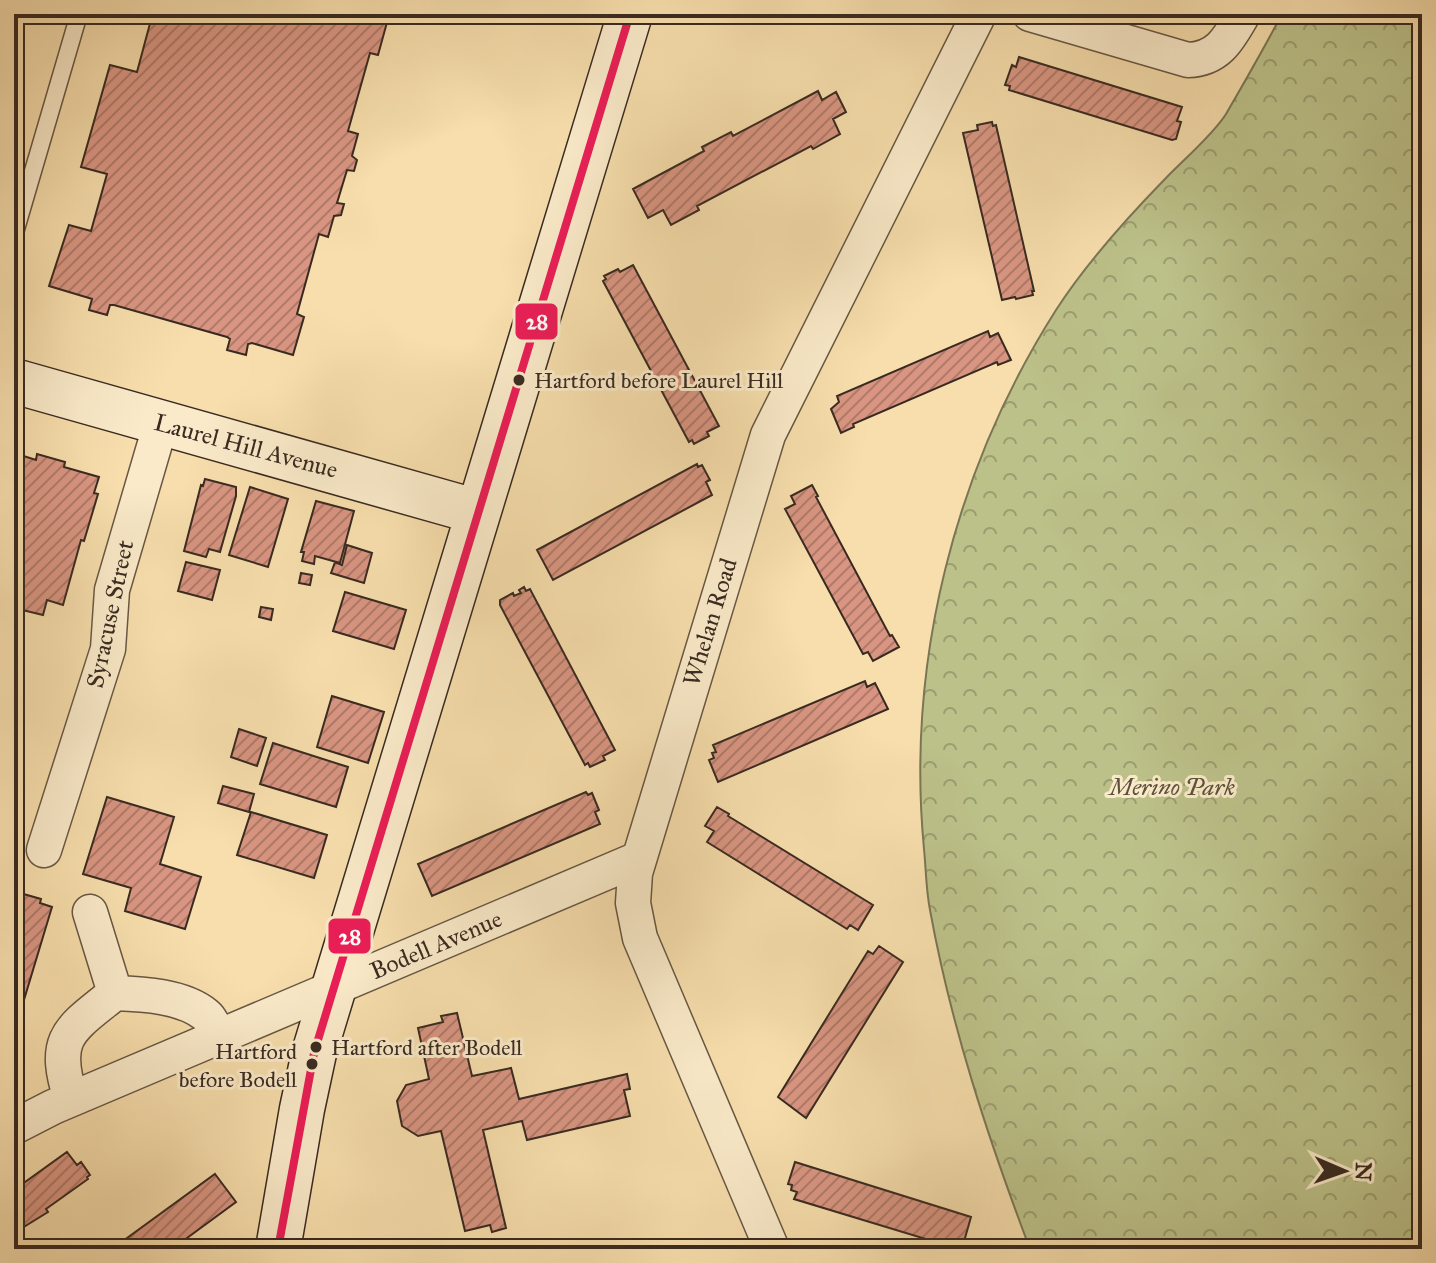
<svg xmlns="http://www.w3.org/2000/svg" width="1436" height="1263" viewBox="0 0 1436 1263" font-family="'IM FELL Great Primer',serif">
<defs>
<pattern id="park-crowns" width="20" height="18" patternUnits="userSpaceOnUse" patternTransform="scale(2)"><rect width="20" height="18" fill="#bcc189"/><path d="M2 6a3 3 0 1 1 6 0M12 15a3 3 0 1 1 6 0" fill="none" stroke="#9a9d70"/></pattern>
<pattern id="building-hatch" width="6" height="6" patternUnits="userSpaceOnUse" patternTransform="scale(2)"><rect width="6" height="6" fill="#d99581"/><path d="M-1 1l2-2M0 6l6-6M5 7l2-2" fill="none" stroke="#b17a69"/></pattern>
</defs>
<rect width="100%" height="100%" fill="#f7deac"/>
<filter id="stains"><feTurbulence type="fractalNoise" baseFrequency=".0025" numOctaves="4"/><feColorMatrix values="0 0 0 0 .2 0 0 0 0 .09 0 0 0 0 .02 0 0 0 .5 -.17"/></filter>
<radialGradient id="worn" r=".72"><stop offset=".6" stop-color="#630" stop-opacity="0"/><stop offset="1" stop-color="#630" stop-opacity=".3"/></radialGradient>
<path fill="url(#park-crowns)" stroke="#7a7655" stroke-width="2" d="M1282,14L1422,16V1249H1030C988,1138 951,1026 930,910C926,890 926,869 924,849C906,661 955,469 1056,310C1087,262 1126,219 1165,179C1182,161 1213,135 1226,114C1244,83 1264,48 1282,14Z"/>
<path fill="url(#building-hatch)" stroke="#392a21" stroke-width="2" d="M145,14L389,15L378,55L370,53L348,131L358,134L352,156L357,160L354,171L347,170L337,203L344,204L341,215L334,216L328,237L319,234L297,314L304,317L293,355L252,343L248,344L246,355L227,350L230,339L227,337L114,305H110L107,315L89,310L92,299L89,298L49,286L69,225L91,231L107,174L81,167L110,65L137,72L152,16Z
M1019,57L1182,107L1177,121L1181,122L1176,139L1172,140L1009,90L1010,86L1005,85L1012,65L1016,67Z
M818,91L822,100L836,92L846,112L833,119L840,134L813,149L811,146L697,206L699,210L671,225L663,210L648,218L633,189L704,151L702,147L731,132L733,136Z
M992,122L993,126L996,125L1034,291H1032L1033,295L1016,299L1015,297L1002,300L963,133L978,130L977,125Z
M633,265L719,426L707,432L709,436L694,444L692,440L689,442L603,281L606,279L604,276L618,269L620,272Z
M988,331L990,337L998,333L1011,360L998,365L997,362L853,424L854,427L841,433L831,409L839,402L837,396Z
M14,453L36,460L37,454L65,462L64,467L99,477L94,493L98,494L84,541L81,540L63,605L47,600L43,615L14,608Z
M697,464L698,467L702,465L710,480L706,482L712,495L553,580L537,550Z
M205,479L236,487V496L220,552L209,549L206,557L184,551L201,485L203,486Z
M812,485L818,496L816,497L890,636L892,635L899,647L873,661L868,652L863,654L785,509L795,504L791,496Z
M250,487L288,499L268,567L229,555Z
M316,501L354,511L340,563L315,556L314,564L302,561L304,552H301Z
M347,545L372,553L364,583L331,573L335,562L342,565Z
M186,562L220,570L212,600L178,591Z
M301,573L312,575L310,585L299,583Z
M524,587L526,591L530,589L615,750L603,756L605,760L590,767L588,763L585,765L500,605V600L513,593L514,596L521,593L519,590Z
M345,592L406,610L394,649L333,631Z
M261,607L273,609L271,620L259,617Z
M865,681L867,687L875,683L888,709L718,782L709,760L714,758L712,753L716,752L713,745Z
M332,696L384,712L368,763L317,747Z
M239,729L266,738L257,766L231,757Z
M273,743L348,767L336,807L260,784Z
M223,786L254,794L249,812L218,803Z
M586,792L588,795L592,793L599,810L595,812L600,824L432,896L418,864Z
M107,797L174,817L160,864L201,877L185,929L125,911L131,888L83,874Z
M717,807L729,814L728,816L873,905L858,930L850,925L847,929L707,842L714,831L705,826Z
M251,812L327,835L314,878L237,855Z
M20,893L41,899L40,903L52,907L14,1033V914Z
M879,946L903,962L806,1118L778,1097L868,951L873,954Z
M457,1013L472,1076L511,1068L519,1099L627,1074L630,1089L624,1090L630,1116L527,1140L522,1121L483,1130L506,1228L492,1232L490,1225L465,1231L441,1131L418,1136L402,1126L397,1101L406,1085L429,1079L418,1028L443,1022L441,1016Z
M67,1152L77,1165L81,1162L90,1175L87,1177L88,1179L46,1209L48,1212L14,1233V1190Z
M795,1162L971,1217L965,1238L961,1243L953,1241L952,1247L794,1199L797,1192L791,1190L792,1185L788,1184Z
M215,1174L236,1202L172,1249H112Z
M599,1241L611,1246L613,1242L628,1248L596,1249Z"/>
<g fill="none" stroke-linecap="round" stroke-linejoin="round">
<g stroke="#685744" stroke-width="19">
<path id="lane" d="M14,236L79,14"/>
</g>
<g stroke="#685744" stroke-width="37">
<path id="street" d="M1030,14L1188,60C1219,59 1229,38 1243,14
M44,850L108,649L112,590L161,423
M90,912L115,993
M71,1099C51,1037 69,1030 115,993C143,994 183,996 206,1015C212,1020 215,1030 218,1037
M14,1127L53,1107L638,859
M772,1249L640,938L633,903L635,873L768,435L979,14"/>
</g>
<g stroke="#392a21" stroke-width="47">
<path id="secondary" d="M14,381L478,512
M278,1249L302,1109L314,1053L630,14"/>
</g>
<use href="#lane" stroke="#faeac9" stroke-width="16"/>
<use href="#street" stroke="#faeac9" stroke-width="34"/>
<use href="#secondary" stroke="#faeac9" stroke-width="44"/>
<g stroke="#faeac9" stroke-width="14">
<path id="bus-1" d="M278,1249L314,1053L630,14"/>
</g>
<use href="#bus-1" stroke="#ea1d57" stroke-width="8"/>
</g>
<g fill="#392a21" stroke="#faeac9" stroke-width="3">
<circle cx="519" cy="380" r="7"/>
<circle cx="316" cy="1047" r="7"/>
<circle cx="312" cy="1064" r="7"/>
</g>
<g text-anchor="middle" dominant-baseline="central" stroke-width="6" stroke-linejoin="round" paint-order="stroke">
<g font-size="22" fill="#392a21" stroke="#faeac9" text-anchor="start">
<text x="534" y="380">Hartford before Laurel Hill</text>
<text x="331" y="1047">Hartford after Bodell</text>
<text x="297" y="1051" text-anchor="end">Hartford<tspan x="297" dy="28">before Bodell</tspan></text>
</g>
<g font-size="24" fill="#392a21" stroke="#faeac9">
<text transform="translate(246 446) rotate(15)">Laurel Hill Avenue</text>
<text transform="translate(110 614) rotate(-78)">Syracuse Street</text>
<text transform="translate(710 622) rotate(-73)">Whelan Road</text>
<text transform="translate(436 945) rotate(-23)">Bodell Avenue</text>
</g>
<g font-size="24" font-style="italic" fill="#5a503b" stroke="#faeac9">
<text x="1172" y="787">Merino Park</text>
</g>
</g>
<g stroke="#faeac9" stroke-width="3">
<rect x="514" y="302" width="45" height="39" rx="8" fill="#ea1d57"/>
<rect x="327" y="917" width="45" height="38" rx="8" fill="#ea1d57"/>
</g>
<g font-size="22" text-anchor="middle" font-weight="bold" fill="#fff">
<text x="537" y="329">28</text>
<text x="350" y="944">28</text>
</g>
<rect width="1436" height="1263" fill="none" stroke="#f7deac" stroke-width="48"/>
<rect x="16" y="16" width="1404" height="1231" fill="none" stroke="#392a21" stroke-width="4"/>
<rect x="24" y="24" width="1388" height="1215" fill="none" stroke="#392a21" stroke-width="2"/>
<g transform="translate(1344 1171) rotate(92)" stroke="#faeac9" stroke-width="6" paint-order="stroke">
<path d="M0-6L14 30L0 20L-14 30Z" fill="#392a21"/>
<text y="-12" font-size="22" font-weight="bold" text-anchor="middle" fill="#392a21">N</text>
</g>
<rect width="100%" height="100%" filter="url(#stains)"/>
<rect width="100%" height="100%" fill="url(#worn)"/>
</svg>
